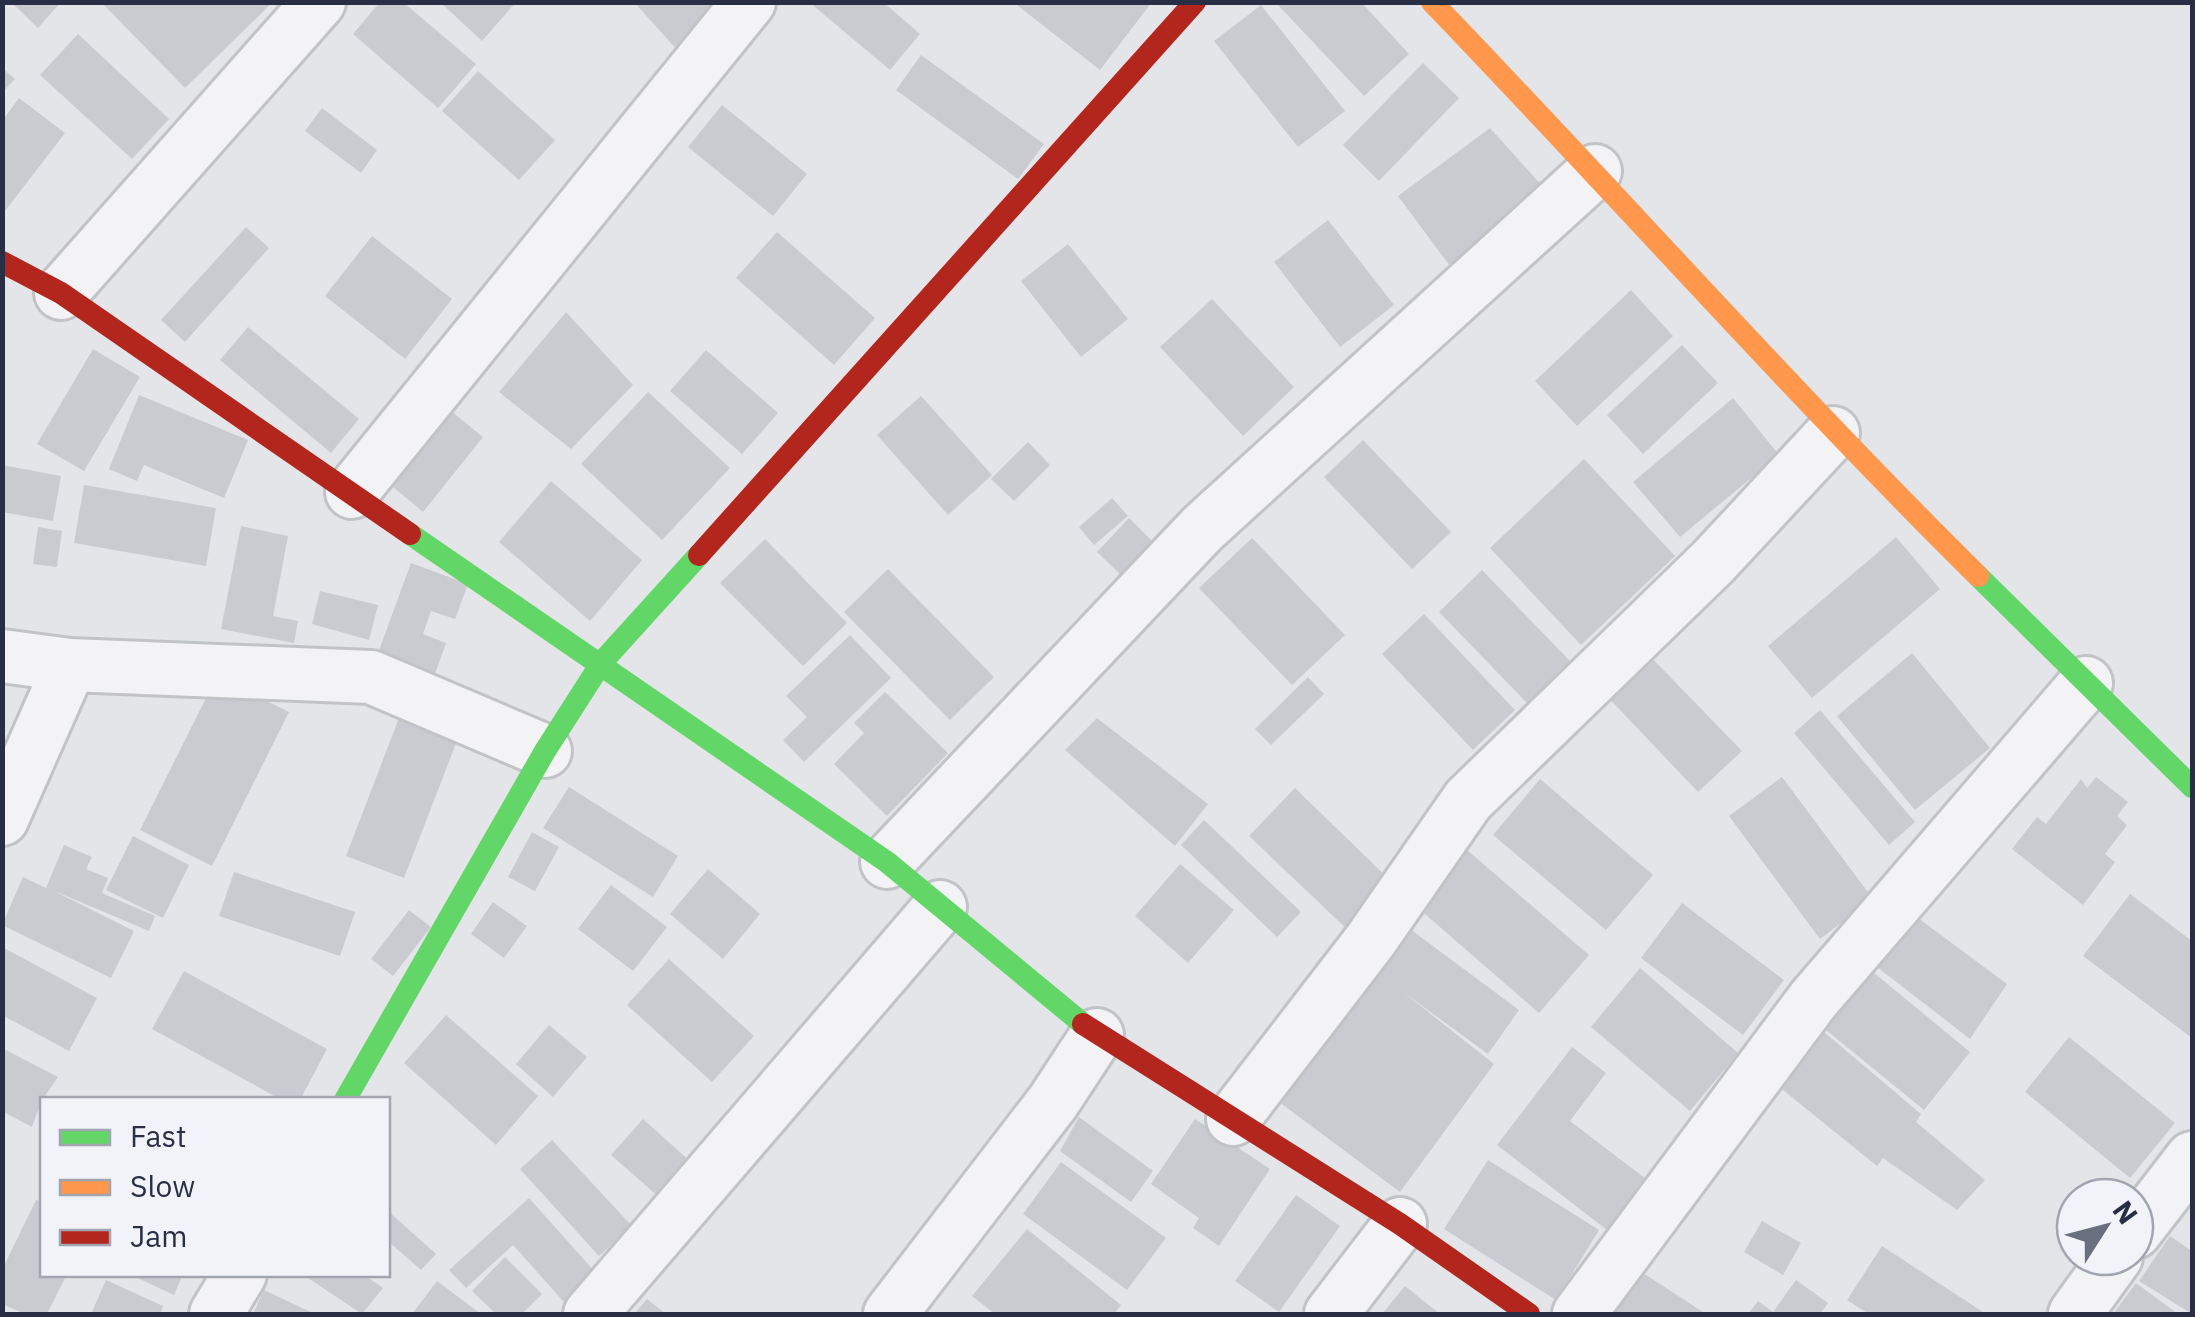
<svg xmlns="http://www.w3.org/2000/svg" width="2195" height="1317" viewBox="0 0 2195 1317" font-family="'IBM Plex Sans',sans-serif">
<rect width="100%" height="100%" fill="#e3e5e9"/>
<path fill="#c9cbd0" d="M11,2H61L38,28Z
M101,2H273L185,88Z
M380,2H403L476,64L438,108L353,34Z
M440,2H516L482,41Z
M634,2H725L679,52Z
M809,2H883L920,34L890,70Z
M1013,2H1152L1100,70Z
M1281,2H1361L1409,54L1364,96L1278,5Z
M1261,5L1345,111L1298,147L1214,41Z
M78,34L169,119L132,159L40,75Z
M921,55L1044,144L1018,179L896,90Z
M1423,63L1459,98L1379,181L1343,145Z
M2,68L15,79L2,93Z
M478,71L555,140L519,180L442,111Z
M19,98L65,133L2,215V121Z
M722,105L807,174L773,216L688,147Z
M322,108L377,150L361,173L305,131Z
M1490,128L1545,189L1450,266L1398,196Z
M1328,220L1394,305L1340,347L1274,262Z
M246,227L269,248L185,342L161,320Z
M777,232L875,318L834,365L736,278Z
M372,236L452,299L405,359L325,296Z
M1068,244L1128,319L1081,357L1021,281Z
M1631,290L1673,336L1577,426L1535,381Z
M1212,299L1294,387L1243,436L1160,347Z
M566,312L633,385L571,449L499,392Z
M248,327L359,419L331,453L220,360Z
M1682,345L1718,383L1643,454L1607,415Z
M93,349L140,377L84,471L37,444Z
M706,350L778,413L742,454L670,391Z
M648,392L730,468L662,540L581,464Z
M139,395L248,440L224,498L144,465L137,481L109,469Z
M921,396L992,475L948,515L877,435Z
M1733,398L1779,455L1680,537L1633,482Z
M446,407L483,437L423,512L386,481Z
M1363,440L1451,532L1412,569L1324,477Z
M1028,442L1050,465L1014,501L991,479Z
M1584,459L1675,556L1581,645L1490,548Z
M2,465L61,476L53,521L2,512Z
M551,481L642,560L590,621L499,542Z
M84,485L216,508L206,566L74,543Z
M1112,498L1128,516L1094,545L1079,527Z
M1129,518L1154,543L1123,577L1097,552Z
M241,526L288,536L273,616L298,621L294,643L221,629Z
M38,527L62,531L57,567L33,564Z
M1896,537L1940,589L1812,698L1768,646Z
M1252,538L1345,635L1292,685L1199,588Z
M765,539L847,623L803,666L720,583Z
M411,563L468,584L455,619L431,611L423,634L446,643L435,674L378,653Z
M888,569L994,677L950,720L844,612Z
M1482,570L1570,661L1527,703L1439,612Z
M320,591L378,605L369,640L312,624Z
M1424,614L1515,710L1473,750L1382,654Z
M850,635L891,678L804,762L783,740L807,717L786,696Z
M1645,651L1742,751L1698,792L1603,692Z
M1912,653L1990,748L1915,810L1837,716Z
M217,676L289,712L212,866L140,830Z
M1308,677L1324,694L1271,745L1255,729Z
M885,692L948,753L887,816L834,764L864,733L854,723Z
M404,705L462,728L404,878L346,856Z
M1820,710L1915,822L1889,845L1794,733Z
M1097,718L1208,804L1175,846L1065,750Z
M1782,777L1873,899L1820,939L1729,816Z
M2096,777L2128,802L2117,816L2127,825L2105,854L2115,862L2083,905L2012,849L2037,817L2046,824L2081,779L2087,788Z
M1540,779L1653,875L1606,930L1493,835Z
M569,787L678,856L653,897L543,828Z
M1295,788L1395,885L1351,933L1249,836Z
M1204,820L1301,912L1277,937L1181,845Z
M532,832L559,847L535,891L508,877Z
M133,836L189,865L163,918L106,890Z
M64,845L92,857L86,869L108,878L102,893L155,916L149,931L52,890L134,931L111,978L2,925L23,877L46,888Z
M1467,850L1589,955L1539,1013L1418,908Z
M1180,864L1234,910L1188,963L1135,916Z
M708,869L760,914L723,959L670,914Z
M234,872L355,912L340,956L219,916Z
M611,885L667,927L633,971L578,929Z
M2130,894L2192,941V1038L2083,956Z
M493,902L527,926L504,958L471,934Z
M1682,903L1784,980L1743,1035L1641,958Z
M409,910L431,927L393,976L371,959Z
M1914,915L2007,984L1970,1039L1877,967Z
M1406,926L1519,1010L1488,1054L1403,992L1494,1064L1400,1192L1275,1099Z
M4,948L97,998L69,1051L2,1015Z
M669,959L754,1036L712,1082L627,1005Z
M1862,963L1970,1052L1924,1110L1815,1021Z
M1640,968L1738,1053L1690,1111L1591,1027Z
M184,971L327,1049L300,1100H282L152,1029Z
M446,1015L538,1096L496,1145L404,1063Z
M549,1025L587,1057L553,1097L516,1064Z
M1805,1028L1819,1040L1824,1032L1921,1114L1916,1122L1985,1180L1957,1210L1883,1158L1877,1166L1768,1078Z
M2069,1037L2175,1123L2130,1178L2025,1092Z
M1572,1047L1606,1073L1570,1121L1646,1179L1607,1230L1497,1145Z
M2,1048L58,1077L42,1100L32,1127L2,1111Z
M1079,1117L1153,1171L1131,1202L1060,1151Z
M643,1119L692,1163L660,1198L611,1155Z
M1195,1119L1270,1169L1219,1246L1193,1228L1199,1218L1151,1184Z
M552,1140L632,1226L599,1256L520,1169Z
M1488,1160L1599,1230L1556,1300L1444,1229Z
M1061,1162L1166,1238L1127,1290L1023,1214Z
M1296,1195L1340,1226L1279,1312L1235,1281Z
M529,1198L596,1273L564,1302L513,1245L466,1288L449,1270Z
M36,1200L42,1202V1274H67L47,1314H25L2,1304V1270Z
M388,1211L436,1254L421,1270L388,1241Z
M1762,1221L1801,1243L1783,1275L1744,1252Z
M1027,1229L1121,1305L1114,1314H995L972,1296Z
M2170,1236L2192,1251V1314L2139,1281Z
M1882,1246L1986,1314H1869L1847,1300Z
M505,1257L542,1294L522,1314H496L472,1291Z
M1637,1269L1706,1314H1607Z
M129,1274H183L174,1295Z
M302,1274H363L383,1288L362,1314Z
M106,1280L163,1306L160,1314H91Z
M1796,1280L1828,1303L1820,1314H1748L1758,1301L1773,1312Z
M437,1281L481,1314H412Z
M2136,1283L2178,1314H2113Z
M1405,1286L1440,1314H1382Z
M264,1290L315,1314H253Z
M647,1299L666,1314H634Z"/>
<g fill="none" stroke-linecap="round" stroke-linejoin="round">
<g stroke="#c1c3c7" stroke-width="58">
<path id="street" d="M61,293L319,2
M352,492L749,2
M2,656L70,665L371,677L545,751
M2,819L70,665
M887,862L1202,529L1595,171
M1233,1119L1370,941L1468,800L1713,562L1833,433
M2135,1232L2192,1158
M216,1314L240,1274
M590,1314L940,907
M890,1314L1053,1102L1097,1035
M1331,1314L1400,1224
M1579,1314L1813,1000L2086,683
M2075,1314L2116,1257"/>
</g>
<use href="#street" stroke="#f3f3f5" stroke-width="52"/>
<path stroke="#63d668" stroke-width="22" d="M410,534L887,862L1083,1024
M1978,576L2192,787
M345,1100L545,751L602,662L699,555"/>
<path stroke="#ff974d" stroke-width="22" d="M1432,2C1615,192 1790,390 1978,576"/>
<path stroke="#b3261e" stroke-width="22" d="M2,262L61,293L410,534
M699,555L1195,2
M1083,1024L1400,1224L1529,1314"/>
</g>
<rect width="2195" height="1317" fill="none" stroke="#282f44" stroke-width="10"/>
<rect x="40" y="1097" width="350" height="180" fill="#f1f3f8" stroke="#a1a5b0" stroke-width="2.5"/>
<rect x="60" y="1130" width="50" height="15" fill="#63d668" stroke="#a1a5b0" stroke-width="2.5"/>
<text x="130" y="1147" font-size="30" fill="#282f44">Fast</text>
<rect x="60" y="1180" width="50" height="15" fill="#ff974d" stroke="#a1a5b0" stroke-width="2.5"/>
<text x="130" y="1197" font-size="30" fill="#282f44">Slow</text>
<rect x="60" y="1230" width="50" height="15" fill="#b3261e" stroke="#a1a5b0" stroke-width="2.5"/>
<text x="130" y="1247" font-size="30" fill="#282f44">Jam</text>
<g transform="translate(2105 1227) rotate(54)"><circle r="48" fill="#f1f3f8" stroke="#a1a5b0" stroke-width="2.5"/>
<path d="M0-8L18 38L0 25L-18 38Z" fill="#696f7e"/>
<text y="-15" font-size="28" font-weight="bold" text-anchor="middle" fill="#282f44">N</text>
</g>
</svg>
